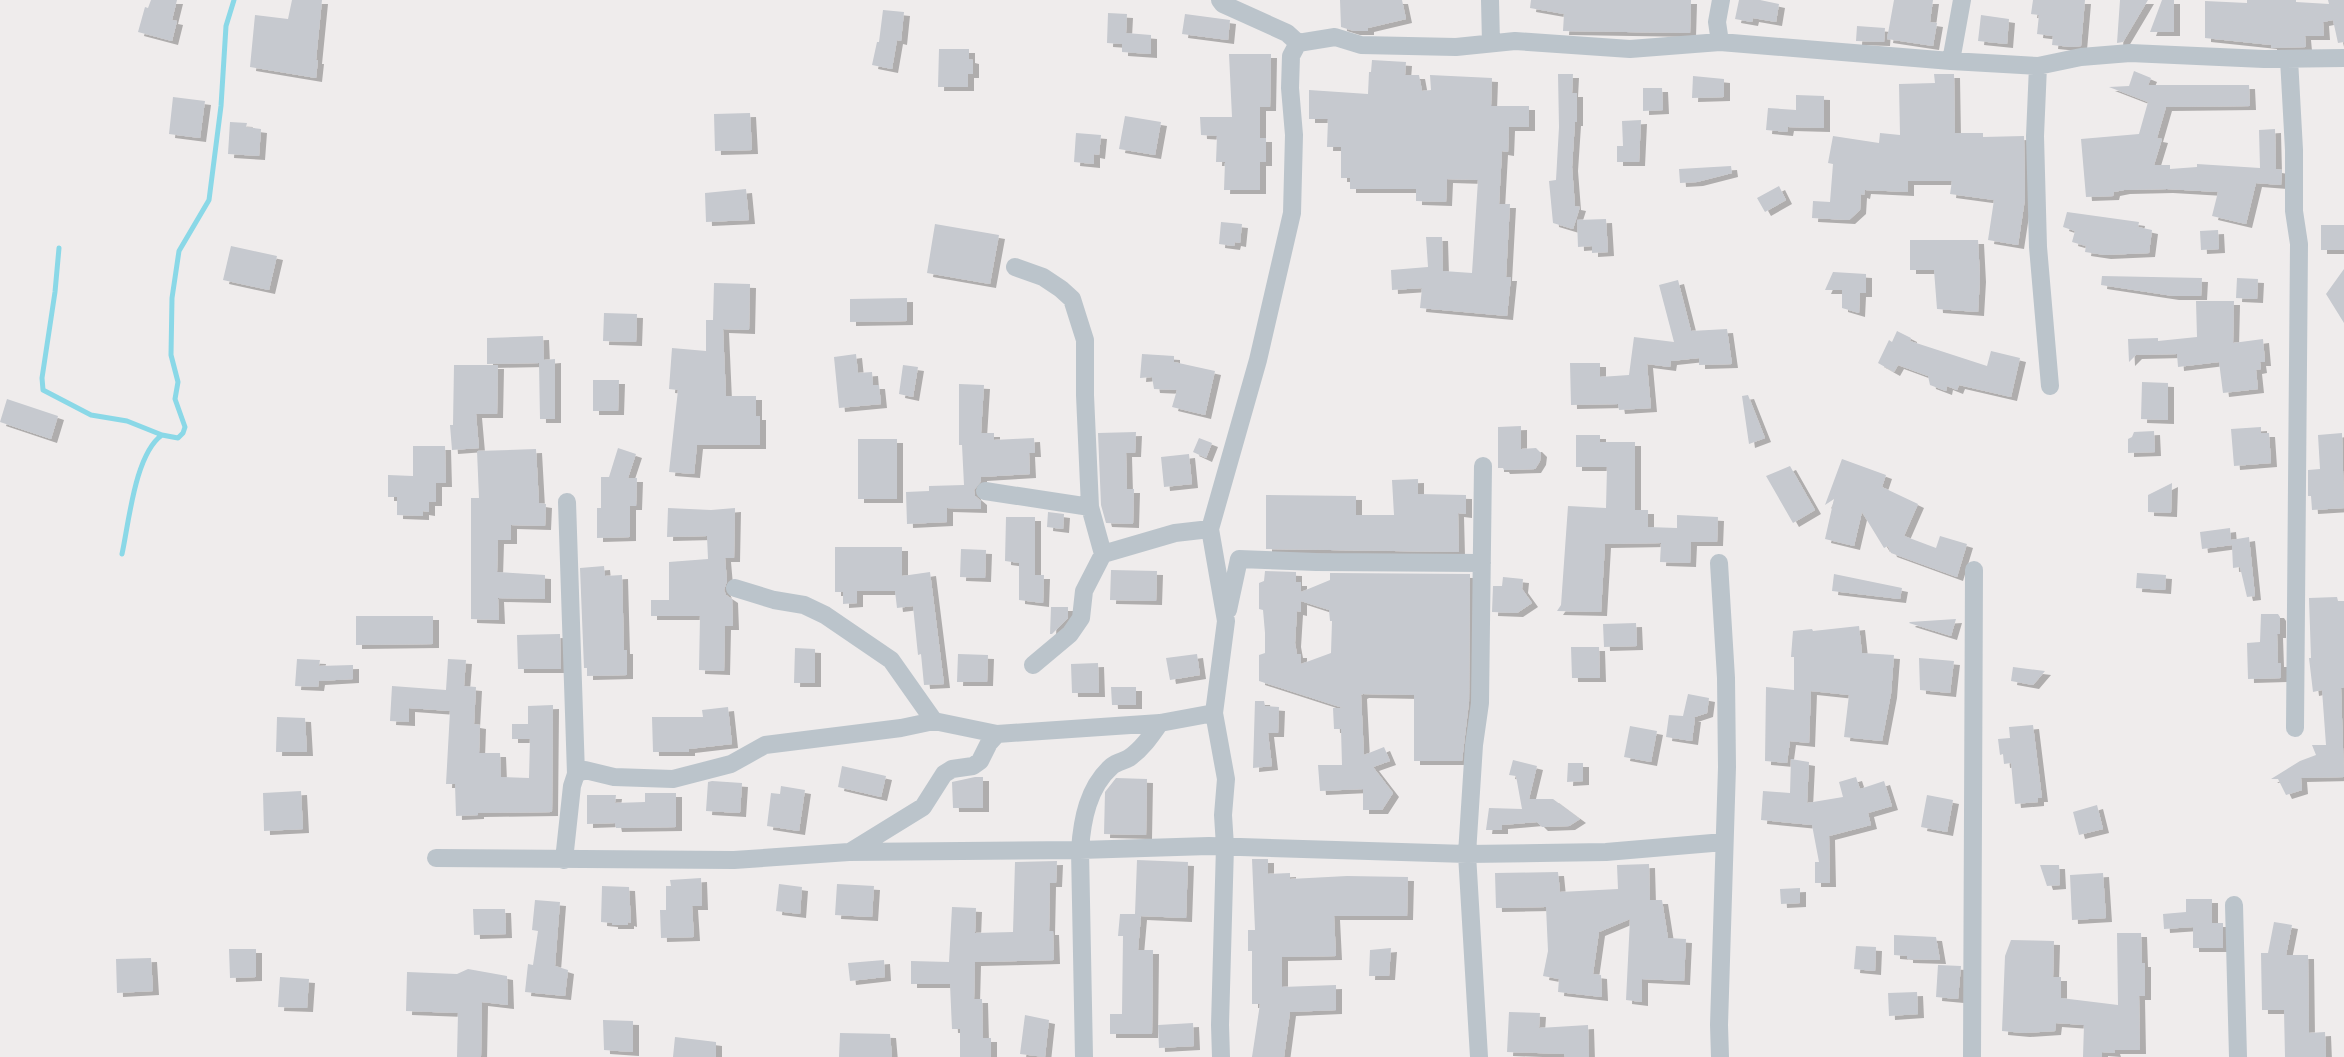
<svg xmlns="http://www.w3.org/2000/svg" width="2344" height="1057" viewBox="0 0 2344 1057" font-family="Karla,sans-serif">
<defs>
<filter id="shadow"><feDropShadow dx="6" dy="4" stdDeviation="0" flood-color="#0004"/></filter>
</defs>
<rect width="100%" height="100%" fill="#efecec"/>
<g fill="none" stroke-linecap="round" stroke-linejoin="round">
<path stroke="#8ad8e7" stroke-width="5" d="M59,248L55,292L42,378L43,390L91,415L127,421L162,435
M122,554C129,522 135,454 162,435L178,438L183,433L185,427L175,399L178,382L171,355L172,298L179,251L209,200L221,106L226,26L234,0"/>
</g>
<path fill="#c6c9cf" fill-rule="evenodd" filter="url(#shadow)" d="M151,0H177L172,20L177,21L172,41L138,32L145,7L148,8Z
M292,0H322L316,60H318L316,78L250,67L255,15L288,19Z
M1340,0H1402L1406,19L1368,28V31H1354L1341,27Z
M1531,0H1691L1690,33L1563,31L1564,14L1530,8Z
M1739,0H1760L1779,4L1776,22L1753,18L1752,22L1735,19Z
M1894,0H1933L1930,22L1937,23L1933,46L1887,39Z
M2033,0H2085L2081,46L2072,47L2052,45L2053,36L2037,34L2039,15L2031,14Z
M2120,0H2148L2123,42L2117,43Z
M2162,0H2174V32H2150Z
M2247,0H2296V2L2329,4L2328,0H2344V42L2338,43L2333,20L2323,22L2324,36H2305L2306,47L2271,48V45L2205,38V1L2247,3Z
M883,10L904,12L901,41L897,40L892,69L872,65L877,42H879Z
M1108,13L1127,14L1126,33L1151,35V54L1122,52V44L1107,43Z
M1185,14L1230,20L1228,40L1182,34Z
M1981,15L2009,19L2007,44L1978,41Z
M1857,26L1885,28L1884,42L1856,41Z
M939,49H969V59L973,60V74H968V87H938Z
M1229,54H1271L1270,107H1260V138H1266V162H1260V190H1224L1225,162H1216L1217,136L1201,135L1200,117H1232Z
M1372,60L1406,62L1405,75H1419L1422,91L1431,90L1430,75L1492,78L1491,106H1529V127H1509L1508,152L1502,151L1499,204H1510L1506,277H1511L1507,316L1420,308L1422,288L1392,290L1391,270L1428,267L1426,237H1442L1443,271L1472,273L1478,180L1447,179L1446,202L1416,201V189H1350V178H1341V147H1327L1328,119H1309V90L1368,94L1369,72H1371Z
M2134,71L2151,78L2148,85H2249L2250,106L2166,107L2157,138L2162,139L2154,165H2170V169L2197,167V164L2260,168L2259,130L2275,129L2276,169L2282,170L2281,185L2256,183L2246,224L2212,216L2218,192L2167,189L2124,190L2114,192L2113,196L2086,197L2081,139L2139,134L2148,102L2109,87L2129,86Z
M1558,74H1573L1572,93H1577V122H1575L1572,167L1575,206L1580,207L1573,229L1553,223L1549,181L1556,180L1559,127Z
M1934,74H1954L1955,133H1983V137L2024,136L2025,199L2018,245L1988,240L1994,200L1950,194L1952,181H1908V192L1865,190L1864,195L1861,194L1860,210L1849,220L1812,218L1813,201L1830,202L1833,164L1828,163L1833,136L1879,143L1880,133L1900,135L1899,84L1935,83Z
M1693,76L1724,79V97L1692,98Z
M1643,88H1662L1663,110L1643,111Z
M1796,95L1824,96V128L1788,127L1787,132L1766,130L1768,108L1796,110Z
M173,97L205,101L200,138L169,134Z
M750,113L752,150L715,151L714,114Z
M1125,116L1161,122L1155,155L1119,149Z
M1641,120L1639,162H1617V146H1623L1622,121Z
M230,122L247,123L246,127L261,129L259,156L228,154Z
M1076,133L1101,135L1099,155L1094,154V164L1074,162Z
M1731,166L1732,173L1697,182L1680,183L1679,169Z
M1779,186L1786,200L1765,212L1757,198Z
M746,189L749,220L706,222L705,193Z
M2067,212L2139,222L2138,227L2152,230L2149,253L2105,255L2085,252L2086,246L2072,242L2075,231L2063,227Z
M1606,219L1608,252L1592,253V246L1578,247L1577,220Z
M1221,222L1242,224L1240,243L1235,242L1234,246L1219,244Z
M935,224L999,235L990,284L927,273Z
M2321,225H2344V250H2321Z
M2218,230L2219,249L2201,250L2200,231Z
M1910,240H1978L1980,278L1978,312L1937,309L1934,270H1910Z
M231,246L277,256L269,290L223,280Z
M2344,269V323L2326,294Z
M1833,272L1866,274V293H1860L1859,313L1842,308V290H1825Z
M2102,276L2202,278L2201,296H2173L2101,285Z
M2237,278L2258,279L2257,299L2236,298Z
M1678,280L1691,331L1727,329L1732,364L1699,365V358L1671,361L1670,367L1647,364L1651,408L1619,410L1618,404L1571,405L1570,363H1600V377L1629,375L1634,337L1674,342L1659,285Z
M714,283L750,284L749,330L723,329L726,396H756V416H760V445H697L694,474L669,472L678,390L669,389L672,348L706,351V320H713Z
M907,298V321L850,322V299Z
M2196,301H2234L2233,343L2263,339L2265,362H2260L2261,369L2256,370L2258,389L2223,393L2219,362L2178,367L2177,354L2136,355L2129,362L2128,339L2158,338V341L2197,337Z
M604,313L637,314L636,342L603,341Z
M1897,331L1911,338L1910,341L1987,366L1991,351L2020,358L2011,397L1959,385L1957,390L1947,386L1946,391L1930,385L1928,376L1898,365L1894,372L1878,363L1889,340L1892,342Z
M543,336L544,360L555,359V419H540L539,363L487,364V338Z
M856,354L858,373L872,372L873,385H879L881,404L839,408L834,357Z
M1142,354L1174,356V362L1215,371L1205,415L1172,407L1177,390L1154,389L1152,377L1140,378Z
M454,365H498L497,414H476L479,448L452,450L450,425H453Z
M903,365L918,367L913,397L899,394Z
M593,380H619L618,411H593Z
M2142,382L2168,383V420L2141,419Z
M959,384L984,385L981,433H994V440L1034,438L1035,453H1029L1030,474L981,477V481L974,490L975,496L981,501V509L947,508V522L907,524L906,492L929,491V486L964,485L962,445H959Z
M1748,395L1765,438L1749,444L1742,396Z
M7,399L58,416L51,439L0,422Z
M1521,426V449L1536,448L1541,453L1540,461L1535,469L1504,470L1503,468H1498V427Z
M2261,427V433H2269L2271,463L2234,466L2231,429Z
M2154,431L2155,452L2128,453V439L2132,437L2134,432Z
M1136,432L1135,453H1126L1127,489H1134L1133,524L1106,523L1101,505L1098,433Z
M2342,433L2344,508L2312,510L2311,496H2308V470L2320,469L2318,435Z
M1576,435H1600V442H1635V510H1648V527L1677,528V515L1718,517L1717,542H1691L1690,563L1660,562L1661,543L1605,544L1601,612L1557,611L1561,605L1568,506L1606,508L1607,467H1576Z
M1199,438L1212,443L1206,458L1193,452Z
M858,439H897V499H858Z
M413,446H445L446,483H436V502H429V512L423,511V516L397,515V497H388V475L413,476Z
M618,448L636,454L628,478H637L636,506H630V537L597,538V508H601V477H609Z
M536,449L539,503L546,504L545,526L511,525V540H498L497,572L545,575V599L498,598L499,620L471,619V498H479L477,451Z
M1189,454L1192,484L1164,487L1161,457Z
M1842,459L1886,475L1882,487L1918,504L1904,536L1936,548L1940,536L1967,544L1957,577L1891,553L1888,546L1884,548L1862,512L1854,546L1825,539L1834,499L1825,505Z
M1790,466L1815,510L1793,523L1766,476Z
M1418,479V494L1466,495V514L1458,513L1459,552L1266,549V495L1356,496V515H1394L1392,480Z
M2172,483L2171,513L2148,512V495Z
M668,508L711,510L735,508L734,558H725L727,581L724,590L726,595L732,599L733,626H725L724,671L699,670L700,616H651V600H669V562L708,559L707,536L667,537Z
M1048,512L1064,514L1063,529L1047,527Z
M1006,517H1035V575H1044L1043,603L1019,600V563L1005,561Z
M2230,528L2231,540L2249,537L2255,596L2247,597L2240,567L2233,568L2232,545L2202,549L2200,532Z
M835,547H902V576L930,572L944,684L924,685L921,654L918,655L913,606L897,608L895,591H857V603L843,604V592H835Z
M961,549L986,550L985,578L960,577Z
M604,566L605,576L622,575L624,650H627V675L587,676V668H584L580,568Z
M1111,570L1157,571L1156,601L1110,600Z
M1265,571L1296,572V582H1301V592L1330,580V573L1470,574L1469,702L1462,761H1414V695L1363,694L1361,695L1364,755L1384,747L1390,761L1373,767L1393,793L1382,810H1363V789L1320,791L1318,765H1342L1341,729H1334L1333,708H1343L1259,681V655L1265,653V633L1263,610L1259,609V583L1264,581ZM1301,601L1329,610L1330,621H1332L1331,653L1301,664V654H1297L1295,643L1297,611L1301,612Z
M2137,573L2166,575L2165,590L2136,588Z
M1834,574L1902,588L1900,599L1832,591Z
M1503,577L1523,579L1522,589L1532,603L1517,613L1492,612L1493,586H1502Z
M2337,597L2338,601H2344V687L2341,688L2344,777L2301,778L2302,790L2286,795L2278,779H2271L2300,761L2316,755L2312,745H2326L2322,690L2313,692L2309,658H2311L2309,598Z
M1051,607H1068V618L1052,634H1050Z
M2261,614H2278L2280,617V634H2277L2278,663H2281V678L2248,679L2247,643L2260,642Z
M356,616H433V644L356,645Z
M1956,619L1951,636L1909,623L1910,622Z
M1636,623L1637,646L1604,647L1603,624Z
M1859,626L1862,653L1894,655L1891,694L1882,741L1844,737L1849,695L1811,691V690L1809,743L1790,741L1787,763L1765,761L1766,687L1794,690V657H1791L1793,631L1812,629L1813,631Z
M560,634L561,669H518L517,635Z
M1571,647H1599L1600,678H1572Z
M795,648L815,649V683H794Z
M958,654L988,655L987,682H957Z
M1197,654L1200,675L1170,680L1166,658Z
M1919,658L1954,661L1950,693L1920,690Z
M297,659L320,660L319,666L353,665V679L319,681L318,687L295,686Z
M448,659L466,660L464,686L476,687L474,724L480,725L479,753H500L501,777L529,778L530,739H512V724H528V706L553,705L552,812L478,813V815L456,816L455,784H446L450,711L409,708V722L390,721L392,686L446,690Z
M1098,663L1099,693H1072L1071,664Z
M2013,667L2045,671L2033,685L2011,681Z
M1111,687H1136V705H1112Z
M1688,694L1709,698L1707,713L1692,718H1695L1692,741L1666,737L1669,715L1683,716Z
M1255,701H1264L1265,706L1279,707L1278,733H1268L1272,766L1253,768Z
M728,707L732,744L689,749V752H653L652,717H703L702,710Z
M277,717L305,718L307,752H276Z
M2033,725L2042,798H2038V802L2015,804L2011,763L2004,764L2003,754L2000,755L1998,739L2010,738L2009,727Z
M1630,726L1657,731L1651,762L1624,757Z
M1791,759L1809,762L1807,803L1843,797L1839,782L1856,777L1860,789L1884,781L1892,806L1868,813L1871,825L1829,836L1830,883H1815V862H1819L1812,825L1761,820L1763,791L1790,793Z
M1513,760L1537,766L1529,799H1553L1580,819L1569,826L1542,827L1537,822L1502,825V830H1486L1489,808L1522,809L1516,776L1509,775Z
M1568,763H1583V781L1567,782Z
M842,766L886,776L881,797L838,787Z
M975,777H983V808H953L952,782Z
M1116,778L1147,779L1146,835L1104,834L1105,792Z
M712,781L742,783L740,813L706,811L708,782Z
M781,786L805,790L799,831L767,826L771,793L780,794Z
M301,791L303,829L264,831L263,793Z
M645,793H676V827L616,828L615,823L587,824V795H616L615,803L645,802Z
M1927,795L1953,800L1947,832L1921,827Z
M2097,805L2103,829L2079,835L2073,812Z
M1252,859H1268V874L1290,873V879L1347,876L1408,877L1407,916H1334L1336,956L1282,957V987L1336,985V1010L1290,1012L1284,1057H1252L1260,1004H1252V951H1248V930H1255Z
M1137,860L1188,862L1186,918L1141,916L1138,950H1153L1152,1034H1110V1014H1122L1123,936H1118L1120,914H1135Z
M1057,861L1056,883H1050L1049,931H1053L1054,960L975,962L974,999H982L983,1038H991V1057H960V1029H952L950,984H911V961L949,962L952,907L976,908L975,933L1013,932L1015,862Z
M1649,864L1650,900H1662L1668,938L1686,939L1684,981L1642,979V1002L1626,1000L1630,919L1599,932L1593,974L1601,975L1602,997L1558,992L1559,979L1543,976L1548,951L1546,907L1496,908L1495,873L1558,872L1560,892L1618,889L1617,865Z
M2040,865H2059L2060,885L2047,886Z
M2103,873L2106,918L2072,920L2070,875Z
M701,878L702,906H692L694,937L661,938L660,910H666V886H671L670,880Z
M779,884L802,887L800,914L776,911Z
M837,884L874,886L872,917L835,915Z
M602,886L629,887L631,923L628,922V925H612V923L601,922Z
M1800,888V903L1781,904L1780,889Z
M2186,899H2212V923H2223V948H2193V927L2164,929L2163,914L2186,912Z
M535,900L560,902L555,966L568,970L565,996L525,992L528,964L533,965L538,931L532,930Z
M473,909H505L506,934L474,935Z
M2274,922L2292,925L2286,955H2308L2309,1033L2325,1032L2326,1057H2285L2284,1010H2262L2261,953H2268Z
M2117,933H2141L2142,963H2145V996H2139L2140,1050H2114L2115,1053L2102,1052V1057H2083L2084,1025L2056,1023L2055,1031L2024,1033L2002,1031L2005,956L2011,940L2054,941L2053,977H2061V998L2118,1005Z
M1894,935L1936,937L1940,960L1907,959V956L1894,955Z
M1856,946L1876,947L1875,971L1854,969Z
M1391,948L1389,976H1369L1370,950Z
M229,949H256V977L230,978Z
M151,958L153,991L117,993L116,959Z
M884,960L885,977L850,981L848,963Z
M1938,965L1961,966L1958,999L1936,997Z
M468,969L507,976L508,1005L482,1002L481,1057H457L458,1013L406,1011L407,972L457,974Z
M280,977L309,979L307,1008L278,1007Z
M1917,992L1918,1014L1889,1016L1888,993Z
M1509,1012L1540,1013L1539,1028L1588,1025L1589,1057H1565L1564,1054L1507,1052Z
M1025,1015L1049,1020L1045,1057L1020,1054Z
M603,1020L633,1021V1052L604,1050Z
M1193,1023L1194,1046L1159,1048L1158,1025Z
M840,1033L890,1034L892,1057H839Z
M675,1037L716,1042V1057H673Z"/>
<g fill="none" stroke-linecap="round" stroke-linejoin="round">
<path stroke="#bbc4cb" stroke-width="18" d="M1220,0L1223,4L1287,33L1298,43
M1490,0L1491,43
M1720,42L1717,22L1721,0
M2289,59L2294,150V211L2299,244L2295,728
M1951,61L1962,0
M2038,66L2035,136L2038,247L2050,386
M1015,267L1043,277L1061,289L1072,299L1078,318L1085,340V395L1090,507L1103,554
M985,491L1090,507
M567,502L576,774
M1719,563L1726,678L1727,767L1719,1025L1720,1057
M735,588L774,600L804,605L825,615L891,660L934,721
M1228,610L1239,559L1316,562L1482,563
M1033,665L1070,634L1081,618L1084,591L1103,554L1175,533L1210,529
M850,852L923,807L944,774L952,769L973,766L980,761L989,743L997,734L1160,723L1214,713
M436,858L734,860L849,852L1080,850L1209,846L1467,854L1606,852L1724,842
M564,860L572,786L576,774L585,770L614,777L673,779L731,764L765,745L901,728L934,721L997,734
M2234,905L2238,1057
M1084,1057L1080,850C1082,820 1088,787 1112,766C1117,762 1124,761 1129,758C1142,749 1151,736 1160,723
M1221,1057L1220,1025L1225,846L1223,815L1226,779L1214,713L1226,621L1210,529L1258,360L1292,213L1294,135L1290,88L1291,56L1298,43L1335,37L1361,45L1456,47L1515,41L1630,49L1720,42L1951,61L2038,66L2081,57L2130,53L2264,59L2344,58
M1479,1057L1467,854L1474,745L1480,703L1483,466
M1972,1057L1974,570"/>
</g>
</svg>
